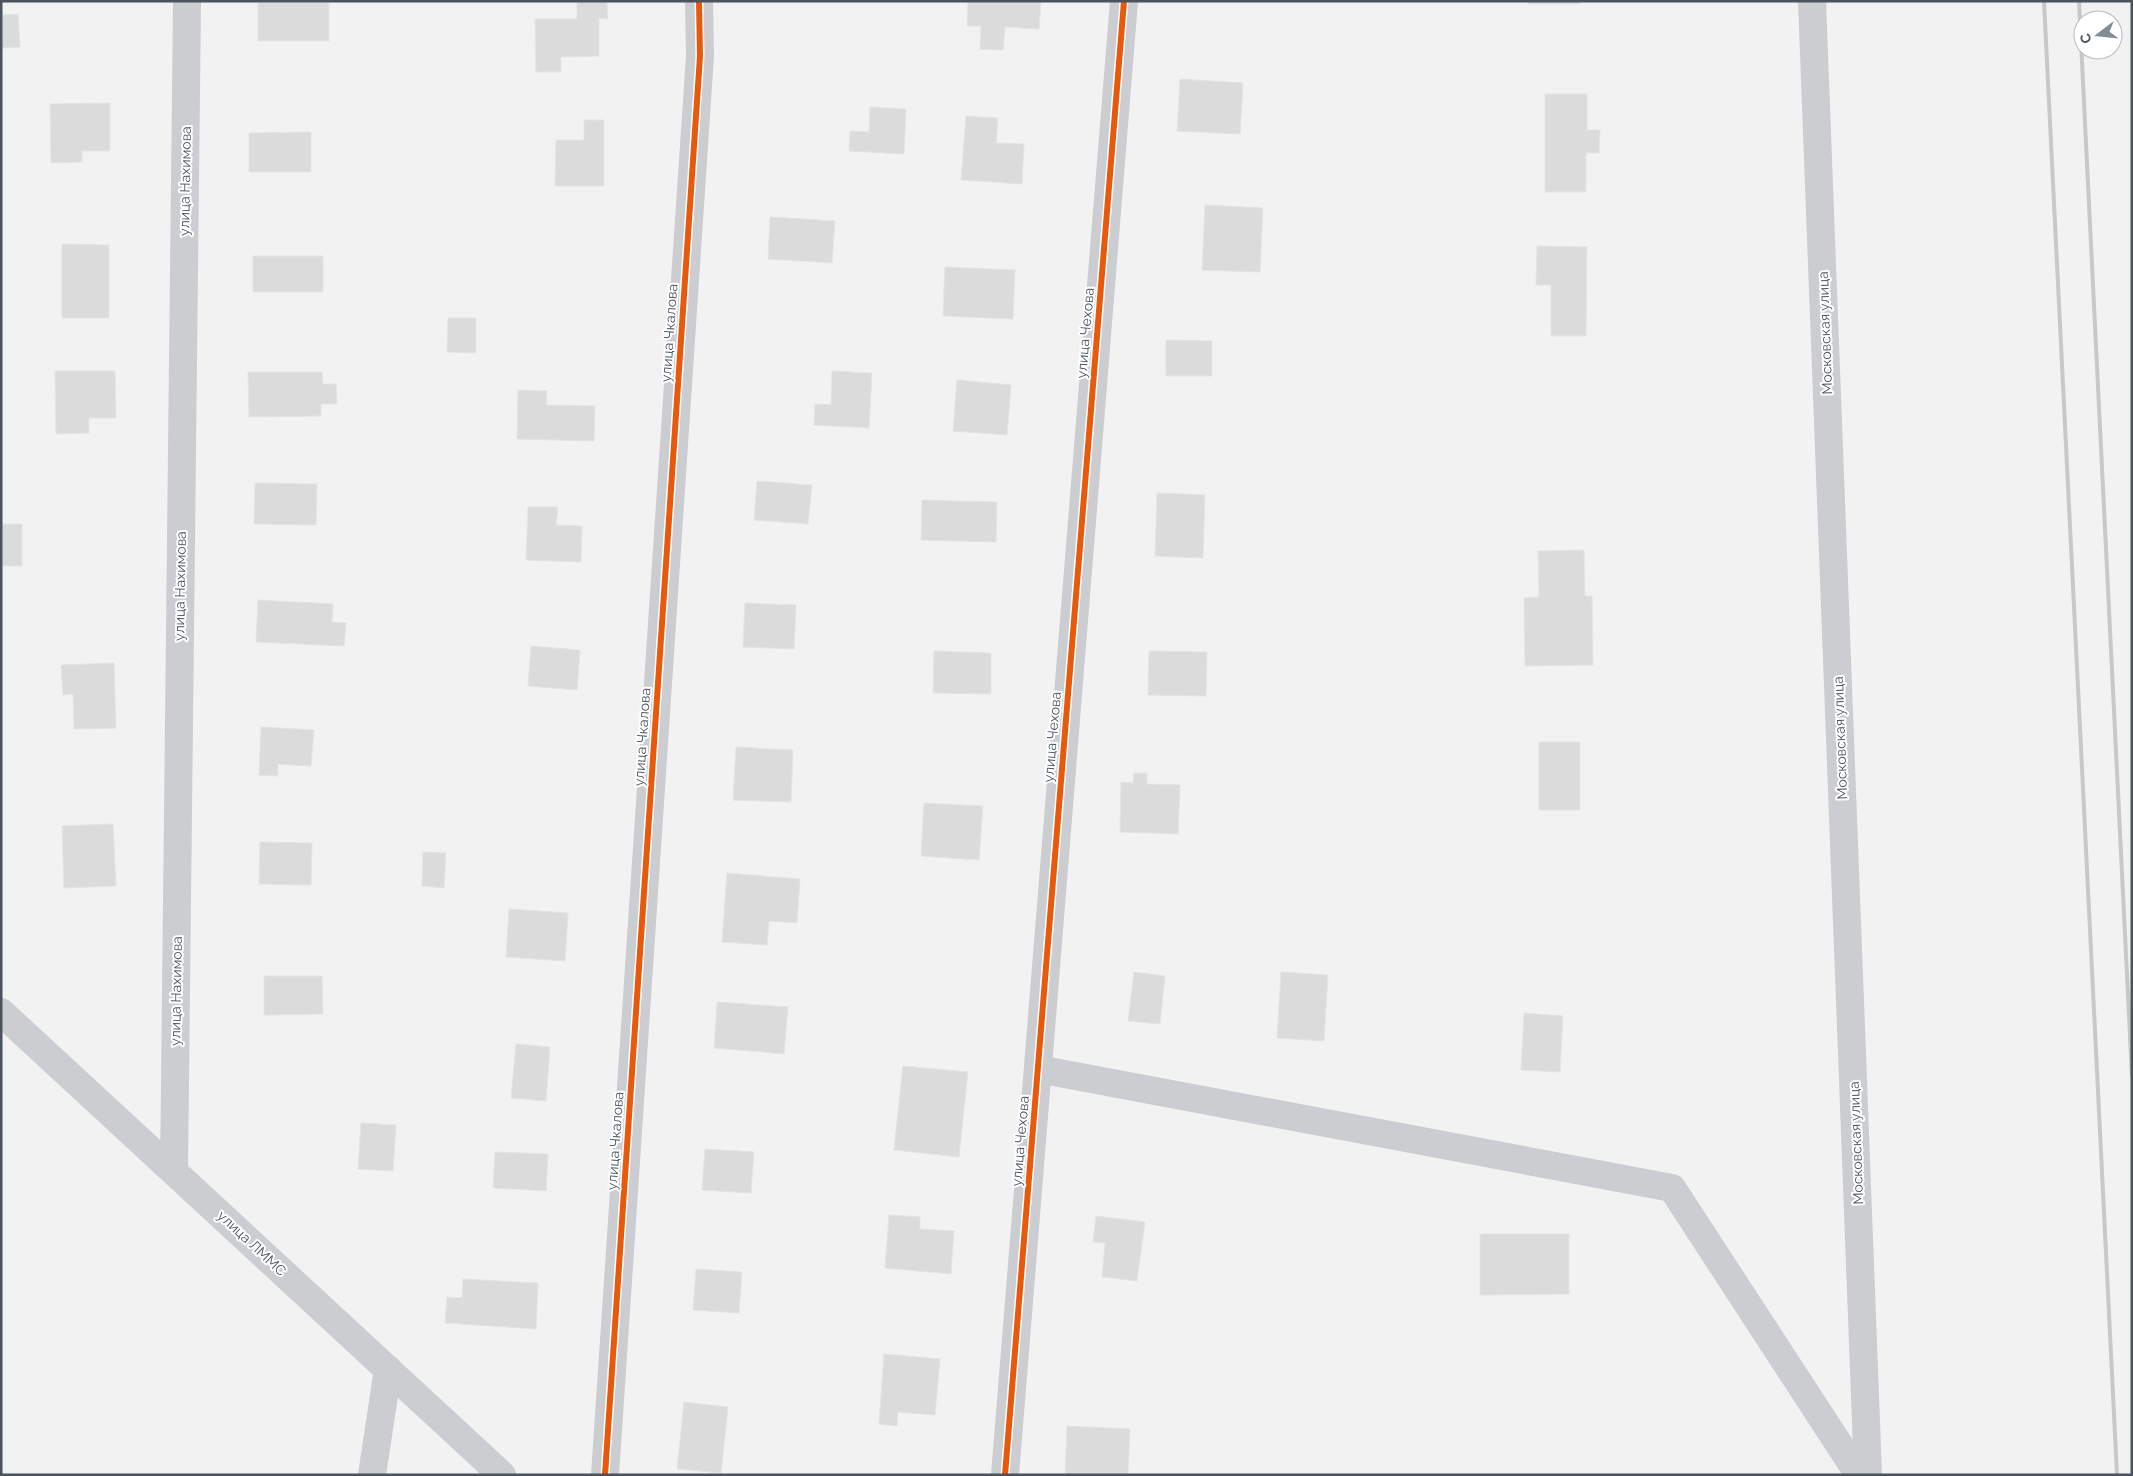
<svg xmlns="http://www.w3.org/2000/svg" width="2133" height="1476" viewBox="0 0 2133 1476" font-family="Raleway,sans-serif">
<rect width="100%" height="100%" fill="#f2f2f2"/>
<path fill="#dbdbdc" stroke="#e3e4e5" d="M968,1H1041L1039,29L1005,27L1003,50L980,49L981,26H967Z
M1528,1H1580V4H1528Z
M577,2H607L608,19L599,18V56L561,57V72H536L535,19H577Z
M258,3H329V41H258Z
M18,14L20,47L1,48V15Z
M1180,79L1243,83L1240,134L1177,131Z
M1545,94H1587V130H1600L1599,153H1586V192H1545Z
M110,103V151H82V162L51,163L50,104Z
M870,107L906,109L904,154L849,151L850,131L869,132Z
M966,116L998,118L996,143L1024,144L1022,184L961,180Z
M584,120H604V186H555L556,140H584Z
M311,132V172H249V133Z
M1205,205L1263,208L1260,272L1202,270Z
M770,217L835,221L832,263L768,259Z
M62,244L109,245V318H62Z
M1537,246L1587,247L1586,336H1551V285H1536Z
M253,256H323V292H253Z
M945,267L1015,270L1013,319L943,316Z
M448,318H476V353L447,352Z
M1166,340L1212,341V376H1166Z
M55,371H115L116,418H89V433L56,434Z
M832,371L872,373L869,428L814,425L815,404L831,405Z
M248,372H322L323,384H336L337,404H321V416L249,417Z
M957,380L1011,385L1007,435L953,431Z
M518,390L547,391L546,405L595,406L594,441L517,439Z
M757,481L812,485L808,524L754,520Z
M255,483L317,484L316,525L254,524Z
M1157,493L1205,495L1203,558L1155,556Z
M922,500L997,502L996,542L921,540Z
M528,507H558L556,525L582,526L581,562L526,560Z
M1,524H22V566H1Z
M1584,550L1585,596H1592L1593,665L1525,666L1524,598L1539,597L1538,551Z
M258,600L333,604L332,622L346,623L344,646L256,642Z
M745,603L796,605L794,649L743,647Z
M531,646L580,650L577,690L528,686Z
M934,651L991,653V694L933,693Z
M1149,651L1207,652L1206,696L1148,695Z
M114,663L116,728L74,729L73,694L63,695L61,665Z
M261,727L314,730L311,766L278,764V776L259,775Z
M1539,742H1580V810H1539Z
M736,747L793,750L791,802L733,800Z
M1134,773H1147V784L1180,785L1178,834L1120,832L1121,782L1133,783Z
M924,803L983,806L979,860L921,856Z
M113,824L116,886L64,888L62,826Z
M260,842L312,843L311,885L259,884Z
M423,852L446,853L444,888L422,886Z
M727,873L800,879L797,923L769,921L767,945L722,942Z
M509,909L568,913L565,961L506,957Z
M1134,972L1165,976L1160,1024L1128,1021Z
M1281,972L1328,975L1324,1041L1277,1038Z
M264,976H322L323,1014L264,1015Z
M717,1002L788,1007L784,1054L714,1048Z
M1524,1013L1563,1016L1560,1072L1521,1070Z
M516,1044L550,1047L546,1101L511,1098Z
M903,1066L968,1072L959,1157L894,1150Z
M361,1123L396,1125L393,1171L358,1169Z
M705,1149L754,1152L751,1193L702,1190Z
M495,1152L548,1154L546,1191L493,1188Z
M889,1215L920,1217V1229L954,1231L951,1274L885,1268Z
M1096,1216L1145,1222L1137,1281L1102,1277L1105,1243L1093,1242Z
M1480,1234H1569V1294L1480,1295Z
M696,1269L742,1272L739,1313L693,1310Z
M463,1279L538,1283L536,1329L445,1323L447,1297L462,1298Z
M884,1354L940,1359L935,1415L898,1412L897,1426L879,1424Z
M684,1402L728,1407L721,1473L677,1469Z
M1067,1426L1130,1429L1128,1475H1065Z"/>
<g fill="none" stroke-linecap="round" stroke-linejoin="round">
<path stroke="#cccdd0" stroke-width="28" d="M1812,1L1868,1475
M1,1012L502,1475
M1038,1069L1672,1188L1859,1475
M174,1172L187,1
M372,1475L388,1369
M605,1475L700,56L699,1
M1005,1475L1124,1"/>
<path stroke="#c7c8ca" stroke-width="4" d="M2044,1L2117,1475
M2079,1L2132,1076"/>
<g stroke="#fff" stroke-width="9">
<path id="cycleway" d="M605,1475L700,56L699,1
M1005,1475L1124,1"/>
</g>
<use href="#cycleway" stroke="#e8590c" stroke-width="6"/>
</g>
<g text-anchor="middle" dominant-baseline="central" stroke-width="4" stroke-linejoin="round" paint-order="stroke">
<g font-size="14" fill="#4a535e" stroke="#fff">
<text transform="translate(185 181) rotate(-89)">улица Нахимова</text>
<text transform="translate(669 333) rotate(-86)">улица Чкалова</text>
<text transform="translate(1085 333) rotate(-85)">улица Чехова</text>
<text transform="translate(1825 333) rotate(-92)">Московская улица</text>
<text transform="translate(180 586) rotate(-89)">улица Нахимова</text>
<text transform="translate(642 737) rotate(-86)">улица Чкалова</text>
<text transform="translate(1052 737) rotate(-85)">улица Чехова</text>
<text transform="translate(1840 738) rotate(-92)">Московская улица</text>
<text transform="translate(176 991) rotate(-89)">улица Нахимова</text>
<text transform="translate(615 1141) rotate(-86)">улица Чкалова</text>
<text transform="translate(1020 1141) rotate(-85)">улица Чехова</text>
<text transform="translate(1856 1143) rotate(-92)">Московская улица</text>
<text transform="translate(252 1243) rotate(43)">улица ЛММС</text>
</g>
</g>
<rect width="2133" height="1476" fill="none" stroke="#4a535e" stroke-width="5"/>
<g transform="translate(2098 35) rotate(254)"><circle r="24" fill="#ffffff" stroke="#b7babf"/>
<path d="M0-4L9 19L0 12L-9 19Z" fill="#858b92"/>
<text y="-8" font-size="14" font-weight="bold" text-anchor="middle" fill="#4a535e">С</text>
</g>
</svg>
